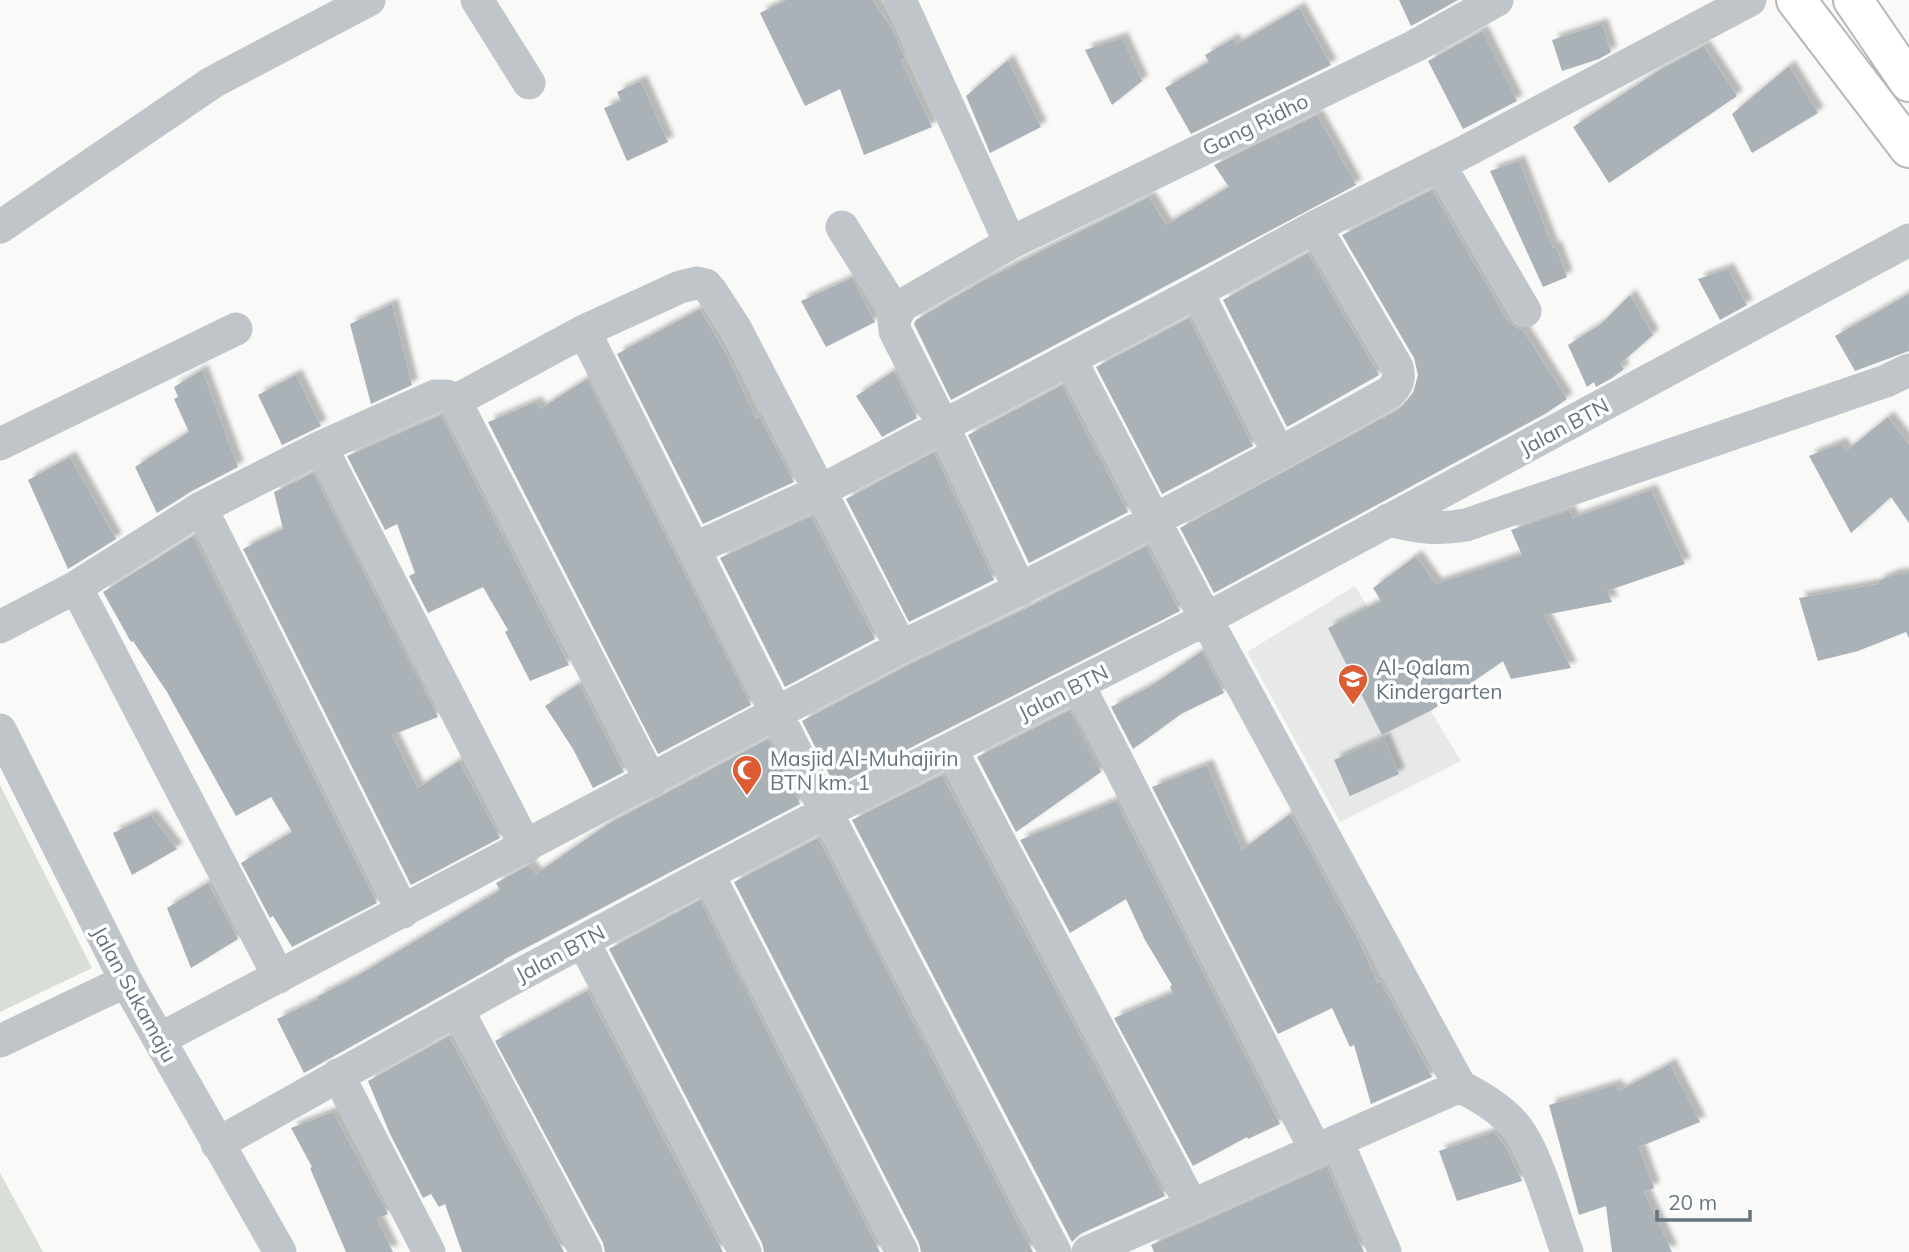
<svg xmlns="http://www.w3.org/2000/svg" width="1909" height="1252" viewBox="0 0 1909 1252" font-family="Mulish,sans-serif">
<defs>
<filter id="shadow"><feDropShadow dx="6" dy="-6" stdDeviation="2" flood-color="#0004"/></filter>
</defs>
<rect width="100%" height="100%" fill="#f9f9f7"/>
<path fill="#e7e8e8" d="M1355,586L1461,761L1340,822L1247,652Z"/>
<path fill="#d9ded6" d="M0,785L92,968L0,1012Z
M0,1173L43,1252H0Z"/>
<path fill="#aab2b8" filter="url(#shadow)" d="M786,0H873L892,29L905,58L901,60L932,127L864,155L840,89L805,106L760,13Z
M1399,0H1458L1411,26Z
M1299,8L1331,65L1191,134L1165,88L1209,62L1205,55L1233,39L1236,45Z
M1602,24L1611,52L1599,59L1562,71L1552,40Z
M1482,31L1517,101L1463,129L1428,61Z
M1122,38L1142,81L1112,105L1085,50Z
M1704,46L1737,96L1609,183L1573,127L1658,71Z
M1008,60L1041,127L990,153L966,96Z
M1789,66L1818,113L1752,153L1732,114Z
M641,81L668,142L627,161L604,108L621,101L617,92Z
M1317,115L1356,185L951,400L914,324L916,320L984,280L1149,197L1166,225L1229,187L1214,165Z
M1519,161L1553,248L1556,247L1567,277L1543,287L1490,171Z
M1432,190L1508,321L1515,327L1523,330L1567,399L1545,414L1214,593L1180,528L1399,409L1413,393L1418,375L1414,358L1342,235Z
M1308,253L1379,375L1287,427L1223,300Z
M1728,269L1747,305L1720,320L1698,279Z
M852,278L875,322L826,347L801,301Z
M1909,294V351L1855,371L1835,336Z
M1630,295L1653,335L1620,364L1624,369L1612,378L1596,387L1594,382L1587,387L1568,345L1601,324Z
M392,304L412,385L371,404L350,324Z
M700,309L727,355L756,419L759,416L794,482L703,524L617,354Z
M1189,318L1253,446L1162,494L1096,367Z
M202,370L238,467L192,491L157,513L135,467L189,432L174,399L178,397L174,387Z
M894,371L917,418L882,437L856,396Z
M296,375L321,426L282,445L258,395Z
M587,379L751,705L658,754L488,422L536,402L540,409Z
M1062,385L1128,512L1029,563L968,435Z
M441,415L569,665L530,681L505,632L508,630L483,587L428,613L409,576L415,573L397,524L385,530L347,456Z
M1888,417L1909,444V523L1891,497L1851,533L1809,456L1841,443L1846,451Z
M934,452L994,580L909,622L846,499Z
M70,457L116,539L68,569L28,480Z
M313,473L438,717L392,735L418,788L459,761L500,838L411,885L243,549L283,529L274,492Z
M1651,490L1685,564L1607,591L1612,602L1544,615L1571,668L1511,679L1503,661L1432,710L1382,735L1328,628L1381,601L1373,588L1416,556L1436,584L1522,555L1511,530L1569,510L1573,518Z
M811,516L875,639L785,687L720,558Z
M193,536L377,903L292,947L273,916L270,918L241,863L292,832L271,797L236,816L167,692L133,641L131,642L103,592Z
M1146,546L1180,611L835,786L802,721L910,664L1029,607Z
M1909,573V638L1906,632L1858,651L1818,661L1799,598L1879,584L1878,581L1893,575Z
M1202,651L1224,693L1181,714L1133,749L1111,707L1151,686Z
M579,684L624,772L593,788L573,749L545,706Z
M1070,710L1101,772L1016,832L977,757Z
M1384,738L1399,774L1350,796L1334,760Z
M768,739L800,804L503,960L504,961L304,1073L277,1019L318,999L317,997L352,979L500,890L496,883L529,865L536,874L608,824Z
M1207,765L1242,850L1290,814L1358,939L1378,983L1381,981L1432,1077L1371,1104L1354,1045L1350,1047L1332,1008L1278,1034L1152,787Z
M942,775L1165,1196L1080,1234L1072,1242L852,820Z
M1116,801L1280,1124L1248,1139L1247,1137L1193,1166L1114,1018L1173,993L1170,987L1172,985L1145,940L1126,899L1070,933L1020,840Z
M151,815L177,849L132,875L113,833Z
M818,838L1033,1252H921L919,1243L734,882Z
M208,883L238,939L191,968L167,908Z
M700,900L880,1252H764L762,1243L609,949Z
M587,991L723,1252H605L603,1243L495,1041Z
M449,1036L564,1252H462L445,1204L439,1207L431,1194L423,1198L390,1134L368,1081Z
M1670,1064L1700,1122L1639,1147L1654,1188L1644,1192L1672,1252H1612L1606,1206L1579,1215L1549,1105L1616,1085L1619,1091Z
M333,1112L388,1214L377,1219L393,1252H346L310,1168L312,1167L291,1128Z
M1494,1132L1507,1149L1522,1181L1457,1201L1439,1151Z
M1327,1166L1364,1252H1154L1151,1245Z"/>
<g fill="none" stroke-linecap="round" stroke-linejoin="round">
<g stroke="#b4b8bc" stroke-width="42">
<path id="highway" d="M1796,0L1909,148
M1853,0L1909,82"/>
</g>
<path stroke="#c0c5c9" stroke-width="33" d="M477,0L529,83
M900,0L1010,243L901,306L894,320L895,331L943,426L1020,590
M1439,164L1525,311
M0,227L213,82L369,0
M842,227L896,313
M1010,243L1415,46L1497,0
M1197,292L1279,454
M1070,359L1206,619L1460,1086L1088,1252
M455,401L584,331
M0,444L236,329
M321,447L526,847
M201,508L403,912
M1388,520C1417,527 1435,530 1466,525L1886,381L1909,370
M694,549L820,491L735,328L711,291L706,285L697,283L680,287L584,331L826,812L1055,1252
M76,587L279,977
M0,627L76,587L201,508L321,447L435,396H447L455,401L651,781
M901,647C1067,568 1230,482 1390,392C1398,384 1400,378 1397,367L1315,227
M1078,684L1316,1151
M0,730L126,981L280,1252
M951,750L1192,1206
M708,874L902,1252
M583,941L745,1252
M458,1011L586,1252
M160,1039L901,647L820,491L1197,292L1315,227L1466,151L1750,0
M0,1041L126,981
M338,1075L429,1252
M1460,1086C1480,1097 1502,1109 1516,1127C1538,1155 1554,1218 1567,1252
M1337,1141L1385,1252
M217,1144L508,981L708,874L826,812L1206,619L1909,240"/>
<use href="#highway" stroke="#fff" stroke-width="38"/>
</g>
<defs>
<g id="school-pin" transform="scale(1.575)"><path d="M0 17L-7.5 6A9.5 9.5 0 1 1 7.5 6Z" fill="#dd5c34" stroke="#fff"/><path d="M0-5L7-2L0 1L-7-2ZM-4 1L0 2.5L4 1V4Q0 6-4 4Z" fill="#fff"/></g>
<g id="mosque-pin" transform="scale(1.575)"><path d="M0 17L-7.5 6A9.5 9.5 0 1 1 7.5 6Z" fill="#dd5c34" stroke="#fff"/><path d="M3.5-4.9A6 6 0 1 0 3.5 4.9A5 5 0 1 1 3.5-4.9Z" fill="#fff"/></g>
</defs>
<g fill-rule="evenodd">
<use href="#school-pin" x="1353" y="679"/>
<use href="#mosque-pin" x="747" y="770"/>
</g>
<g text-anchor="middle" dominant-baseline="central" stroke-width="7" stroke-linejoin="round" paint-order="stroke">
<g font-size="21" fill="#667581" stroke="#fff">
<text transform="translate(1255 124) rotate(-26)">Gang Ridho</text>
<text transform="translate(1564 426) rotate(-28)">Jalan BTN</text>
<text transform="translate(1063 692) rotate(-27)">Jalan BTN</text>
<text transform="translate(560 953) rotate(-28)">Jalan BTN</text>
<text transform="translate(135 994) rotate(61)">Jalan Sukamaju</text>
</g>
<g font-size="21" fill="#667581" stroke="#fff" text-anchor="start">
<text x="1376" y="667">Al-Qalam<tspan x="1376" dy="24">Kindergarten</tspan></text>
<text x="770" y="758">Masjid Al-Muhajirin<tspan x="770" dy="24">BTN km. 1</tspan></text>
</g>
</g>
<path d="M1657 1210v10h93v-10" fill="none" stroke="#667581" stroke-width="3.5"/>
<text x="1668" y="1210" font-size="21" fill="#667581" stroke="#ffffff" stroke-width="5" paint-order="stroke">20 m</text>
</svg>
